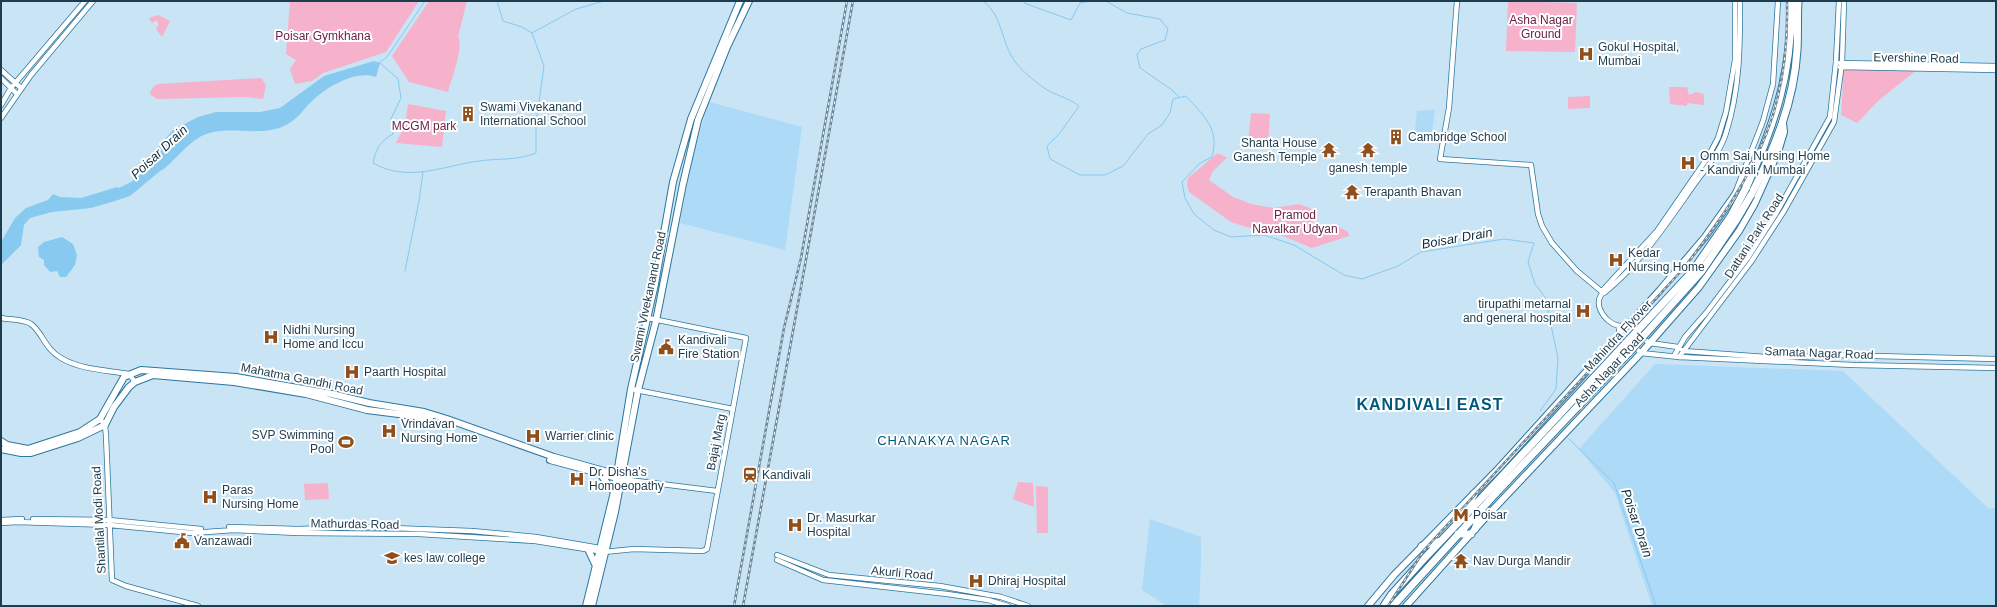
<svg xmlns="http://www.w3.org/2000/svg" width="1997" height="607" viewBox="0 0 1997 607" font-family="Arial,sans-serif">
<rect width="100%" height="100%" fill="#c9e4f5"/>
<path fill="#acdaf7" d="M709,102L802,127L785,250L680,223L693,154Z
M1435,110L1431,138L1414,137L1417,111Z
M1655,364L1843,371L1989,509L1996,507V606H1652L1615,493L1579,449Z
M1150,519L1201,537V562L1199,606H1167L1142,590Z"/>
<path fill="#f5b2ca" d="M290,1H419L386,52L323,73L312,81L295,84L290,69L296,60L286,54Z
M429,1H467L458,37C464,48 451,80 448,92L409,82L392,56Z
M1508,1L1577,3L1575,52L1506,51Z
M158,15L170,21L162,37L156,29L159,24L156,20L152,23L149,18Z
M1844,64L1916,65L1914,72L1878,101L1857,123L1841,115Z
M261,78L266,85L263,99L247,97L157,99L151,95L150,92L154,86L158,84Z
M1669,87H1687L1689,95L1696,92L1704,94V105L1687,103V106L1670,104Z
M1590,96V108L1568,109V97Z
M408,104L446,111L442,147L396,143L405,125Z
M1251,113L1270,114L1268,145L1248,144Z
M1218,153L1227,158L1213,171L1209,180L1233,197L1251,204L1274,208L1299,204L1310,208L1314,215L1312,229L1334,224L1348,232L1349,236L1312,248L1269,230L1246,227L1231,222L1189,192L1187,185L1188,178Z
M1018,482L1033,483L1034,507L1013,499Z
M328,483L329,499L305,500L304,484Z
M1036,486L1048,487V533H1037Z"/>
<path fill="#88c9ef" d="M374,61L380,63L376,77C355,70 327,87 312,101C303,109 300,117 288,124C261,139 229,124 204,135C188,141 168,169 160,171L130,196L115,201L91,208L52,212L30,218L24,225L21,245L1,265V242L15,218L26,208L48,200L53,194L60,197L81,198L117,187L119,188L131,182L141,174L142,168H146L149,165L147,157L156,150L173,130L198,117L216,112H260L280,108L324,76Z
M62,237L73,244L77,255L75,265L66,277H60L57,271L50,272L44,265V260L39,257L38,247L44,242Z"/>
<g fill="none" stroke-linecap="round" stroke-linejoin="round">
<path stroke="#88c9ef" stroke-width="1" d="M497,1L503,21L522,27L532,33L576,9L604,1
M983,1C1003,15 1001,44 1016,63C1022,71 1040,86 1049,91C1059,96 1070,99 1079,106L1060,133L1047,146L1050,159L1080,175H1105L1123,166L1148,134L1162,125L1170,113L1173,99L1186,96C1204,116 1220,129 1212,157L1200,163L1182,182L1185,198L1194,214L1214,230L1231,237L1264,235L1294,245L1344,275L1362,279L1398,266L1421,252L1504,239L1534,243L1528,262L1535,284L1545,297L1558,358L1556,389L1540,411
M1025,1L1024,3L1071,20L1080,3L1091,1
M1106,1L1127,13L1160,19L1168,29L1165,40L1141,49L1137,55L1140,68L1172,90L1179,97
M379,63L387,57L425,1
M380,63L398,79L401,98L391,119L393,134C380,141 376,149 373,163C408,183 442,166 479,161C499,158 516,161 536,153V123L544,66L532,33
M405,271L419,201L423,172
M1569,439L1614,483L1656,606"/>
<g stroke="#2c769d" stroke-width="6">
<path id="minor" d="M1457,1L1449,108L1440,159L1531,165L1538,214L1542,226L1552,243L1577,271L1601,291
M1840,63L1996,66
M1840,67L1996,70
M1,70L21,88
M1,78L17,94
M1,105L11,88L85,1
M1,118L31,75L93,1
M1736,191L1763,121L1773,84L1778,1
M1602,291L1657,231L1708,157L1718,138L1726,112L1735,60V1
M1604,293C1639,265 1665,226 1691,189C1703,172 1720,153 1726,133C1740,89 1740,46 1740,1
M1601,295C1593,308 1609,327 1623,326L1650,343L1678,347L1684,351L1781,358L1835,355L1996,359
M1,318C10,320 23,319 31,324C43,333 44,348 61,358C81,370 107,370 129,374L135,382
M1619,326V331L1641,353L1679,357L1853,365L1996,368
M1674,356L1685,337L1706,313L1747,259L1777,212L1830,117L1836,62L1839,1
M1679,357L1751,262L1784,211L1834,122L1842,63L1844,1
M631,389L733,409
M100,419L105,425L106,436L112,580L126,586L198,606
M621,479L717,491
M33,519L109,520L201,529
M1,520L22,519
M1,523L17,522L110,525L192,533L234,530L298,533L419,534L535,541L604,552L634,549L703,551L707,549L746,338L648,318
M229,527L298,529L365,527L472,531L536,537L600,548
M777,555L829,575L940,586L1001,597L1028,606
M777,560L823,580L947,594L988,600L1008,606"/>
</g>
<g stroke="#2c769d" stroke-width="8">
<path id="major" d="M1,441L7,445L28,449L80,432L100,419L124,377L141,370L236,377L332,394L369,403L424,412L447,419L554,457L622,476
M1,449L21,453H31L78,438L105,425L114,407L129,387L135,382L153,375L234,382L306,394L367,410L430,418
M550,460L621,479
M601,475L614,492
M588,549L595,564
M586,606L614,492L631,389L655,284L673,182L691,119L740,1
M592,606L615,512L638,390L656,321L683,184L698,120L727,47L749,1
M1368,606L1394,575L1499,468L1660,290L1705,237L1734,196L1756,160
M1406,606L1485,518L1641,353L1699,287L1739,231L1754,205L1778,152L1784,132L1783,123"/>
</g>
<g stroke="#2c769d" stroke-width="9">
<path id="highway" d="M1746,188C1774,126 1793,71 1791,1
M1751,195C1774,150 1794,102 1797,50C1798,34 1797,17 1798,1
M1464,512L1474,494
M1475,529L1481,513
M1458,534H1471
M1422,546L1440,541
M1384,606L1392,594L1422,561L1492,487
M1393,606L1496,493"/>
</g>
<use href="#minor" stroke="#fff" stroke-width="4.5"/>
<use href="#major" stroke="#fff" stroke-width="6"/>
<use href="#highway" stroke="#fff" stroke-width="7"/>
<g stroke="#6a8697" stroke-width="2.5">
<path id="rail" d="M734,606L784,328L801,258L847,1
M743,606L853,1
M1388,606L1425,549L1683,269C1715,227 1748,183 1767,132C1783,91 1788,45 1787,1"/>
</g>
<use href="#rail" stroke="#fff" stroke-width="1" stroke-dasharray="3" stroke-linecap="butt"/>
<g stroke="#2c769d" stroke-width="9" stroke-linecap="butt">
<path id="highway-bridge" d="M1492,487L1692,272L1731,216L1746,188
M1496,493L1630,351L1701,272L1737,219L1751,195"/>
</g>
<use href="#highway-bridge" stroke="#fff" stroke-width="7"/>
</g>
<defs>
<g id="hospital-bare" transform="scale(1.2)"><path d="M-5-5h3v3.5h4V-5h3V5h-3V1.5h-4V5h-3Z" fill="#904f1a" stroke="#fff" stroke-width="2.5" paint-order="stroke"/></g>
<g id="building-bare" transform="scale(1.2)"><path d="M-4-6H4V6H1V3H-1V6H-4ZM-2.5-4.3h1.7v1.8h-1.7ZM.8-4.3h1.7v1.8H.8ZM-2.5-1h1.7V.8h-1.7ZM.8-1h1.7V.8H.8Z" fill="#904f1a" stroke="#fff" stroke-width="2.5" paint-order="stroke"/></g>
<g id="temple-bare" transform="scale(1.2)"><path d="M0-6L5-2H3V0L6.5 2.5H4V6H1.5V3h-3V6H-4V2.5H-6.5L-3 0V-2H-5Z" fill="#904f1a" stroke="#fff" stroke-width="2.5" paint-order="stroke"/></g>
<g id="civic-bare" transform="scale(1.2)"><path d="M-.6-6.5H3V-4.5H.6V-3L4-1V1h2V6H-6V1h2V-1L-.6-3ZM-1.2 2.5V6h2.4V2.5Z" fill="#904f1a" stroke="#fff" stroke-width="2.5" paint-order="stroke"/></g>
<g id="stadium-bare" transform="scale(1.2)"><path d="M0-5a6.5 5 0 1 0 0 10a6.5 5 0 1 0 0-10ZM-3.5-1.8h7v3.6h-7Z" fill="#904f1a" stroke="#fff" stroke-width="2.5" paint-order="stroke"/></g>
<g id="station-bare" transform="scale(1.2)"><path d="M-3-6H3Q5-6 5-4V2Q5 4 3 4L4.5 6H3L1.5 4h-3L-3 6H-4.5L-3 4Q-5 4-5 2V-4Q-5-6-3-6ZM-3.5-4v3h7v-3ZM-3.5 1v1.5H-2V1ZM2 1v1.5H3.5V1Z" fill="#904f1a" stroke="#fff" stroke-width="2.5" paint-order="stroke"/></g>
<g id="metro-bare" transform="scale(1.2)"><path d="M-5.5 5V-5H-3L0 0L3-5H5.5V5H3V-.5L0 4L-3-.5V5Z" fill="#904f1a" stroke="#fff" stroke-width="2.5" paint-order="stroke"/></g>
<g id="university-bare" transform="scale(1.2)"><path d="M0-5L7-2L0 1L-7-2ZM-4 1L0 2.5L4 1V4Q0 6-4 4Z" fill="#904f1a" stroke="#fff" stroke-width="2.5" paint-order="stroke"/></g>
</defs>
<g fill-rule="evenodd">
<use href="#hospital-bare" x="1586" y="54"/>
<use href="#building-bare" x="468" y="114"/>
<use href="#building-bare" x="1396" y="137"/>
<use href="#temple-bare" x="1329" y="150"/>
<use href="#temple-bare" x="1368" y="150"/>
<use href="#hospital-bare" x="1688" y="163"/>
<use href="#temple-bare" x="1352" y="192"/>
<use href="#hospital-bare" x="1616" y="260"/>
<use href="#hospital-bare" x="1583" y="311"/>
<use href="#hospital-bare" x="271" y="337"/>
<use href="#civic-bare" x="666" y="347"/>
<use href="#hospital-bare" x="352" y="372"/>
<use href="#hospital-bare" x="389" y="431"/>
<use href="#hospital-bare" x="533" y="436"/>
<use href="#stadium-bare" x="346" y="442"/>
<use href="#station-bare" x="750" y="475"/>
<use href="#hospital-bare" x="577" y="479"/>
<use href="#hospital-bare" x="210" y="497"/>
<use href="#metro-bare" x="1461" y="515"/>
<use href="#hospital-bare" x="795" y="525"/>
<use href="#civic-bare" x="182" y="541"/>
<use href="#university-bare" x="392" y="558"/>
<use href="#temple-bare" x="1461" y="561"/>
<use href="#hospital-bare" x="976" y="581"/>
</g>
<g text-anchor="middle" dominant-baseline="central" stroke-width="4" stroke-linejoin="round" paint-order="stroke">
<g font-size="12" fill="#6f2145" stroke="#fff">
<text x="1541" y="20">Asha Nagar<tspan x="1541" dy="14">Ground</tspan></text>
<text x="323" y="36">Poisar Gymkhana</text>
<text x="424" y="126">MCGM park</text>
<text x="1295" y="215">Pramod<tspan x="1295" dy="14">Navalkar Udyan</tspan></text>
</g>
<g font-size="12" fill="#1e3c4d" stroke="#fff" text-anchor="start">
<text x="1598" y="47">Gokul Hospital,<tspan x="1598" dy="14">Mumbai</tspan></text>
<text x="480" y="107">Swami Vivekanand<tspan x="480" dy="14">International School</tspan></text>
<text x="1408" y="137">Cambridge School</text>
<text x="1317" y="143" text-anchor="end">Shanta House<tspan x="1317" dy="14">Ganesh Temple</tspan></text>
<text x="1700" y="156">Omm Sai Nursing Home<tspan x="1700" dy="14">- Kandivali, Mumbai</tspan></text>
<text x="1368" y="168" text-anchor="middle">ganesh temple</text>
<text x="1364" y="192">Terapanth Bhavan</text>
<text x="1628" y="253">Kedar<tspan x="1628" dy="14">Nursing Home</tspan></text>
<text x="1571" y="304" text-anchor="end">tirupathi metarnal<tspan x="1571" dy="14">and general hospital</tspan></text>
<text x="283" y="330">Nidhi Nursing<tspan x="283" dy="14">Home and Iccu</tspan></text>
<text x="678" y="340">Kandivali<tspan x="678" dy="14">Fire Station</tspan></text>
<text x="364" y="372">Paarth Hospital</text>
<text x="401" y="424">Vrindavan<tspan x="401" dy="14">Nursing Home</tspan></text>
<text x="334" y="435" text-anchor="end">SVP Swimming<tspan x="334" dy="14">Pool</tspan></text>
<text x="545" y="436">Warrier clinic</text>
<text x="589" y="472">Dr. Disha's<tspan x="589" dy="14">Homoeopathy</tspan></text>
<text x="762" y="475">Kandivali</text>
<text x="222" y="490">Paras<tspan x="222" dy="14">Nursing Home</tspan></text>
<text x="1473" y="515">Poisar</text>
<text x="807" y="518">Dr. Masurkar<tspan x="807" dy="14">Hospital</tspan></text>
<text x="194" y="541">Vanzawadi</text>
<text x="404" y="558">kes law college</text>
<text x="1473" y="561">Nav Durga Mandir</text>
<text x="988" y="581">Dhiraj Hospital</text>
</g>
<g font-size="12" fill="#1e3c4d" stroke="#fff">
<text transform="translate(1916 58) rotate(1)">Evershine Road</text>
<text transform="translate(1754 236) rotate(-57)">Dattani Park Road</text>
<text transform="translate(648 297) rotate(-78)">Swami Vivekanand Road</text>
<text transform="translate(1618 336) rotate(-47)">Mahindra Flyover</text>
<text transform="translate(1819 353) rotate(2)">Samata Nagar Road</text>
<text transform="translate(1609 370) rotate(-47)">Asha Nagar Road</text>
<text transform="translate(302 379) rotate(11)">Mahatma Gandhi Road</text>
<text transform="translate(716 442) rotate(-79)">Bajaj Marg</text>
<text transform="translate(99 520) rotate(-93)">Shantilal Modi Road</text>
<text transform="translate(355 524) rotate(1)">Mathurdas Road</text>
<text transform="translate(902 573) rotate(5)">Akurli Road</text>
</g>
<g font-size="13" font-style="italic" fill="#0f2d3d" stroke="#fff">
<text transform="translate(159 152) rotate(-43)">Poisar Drain</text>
<text transform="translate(1457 238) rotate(-10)">Boisar Drain</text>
<text transform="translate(1637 523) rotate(71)">Poisar Drain</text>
</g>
<g font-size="13" letter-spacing="1" fill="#00587e" stroke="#fff">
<text x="944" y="440">CHANAKYA NAGAR</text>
</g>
<g font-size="16" font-weight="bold" letter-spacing="1" fill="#00587e" stroke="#fff">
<text x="1430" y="404">KANDIVALI EAST</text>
</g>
</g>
<rect width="1997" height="607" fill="none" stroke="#1e3c4d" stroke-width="4"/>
</svg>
